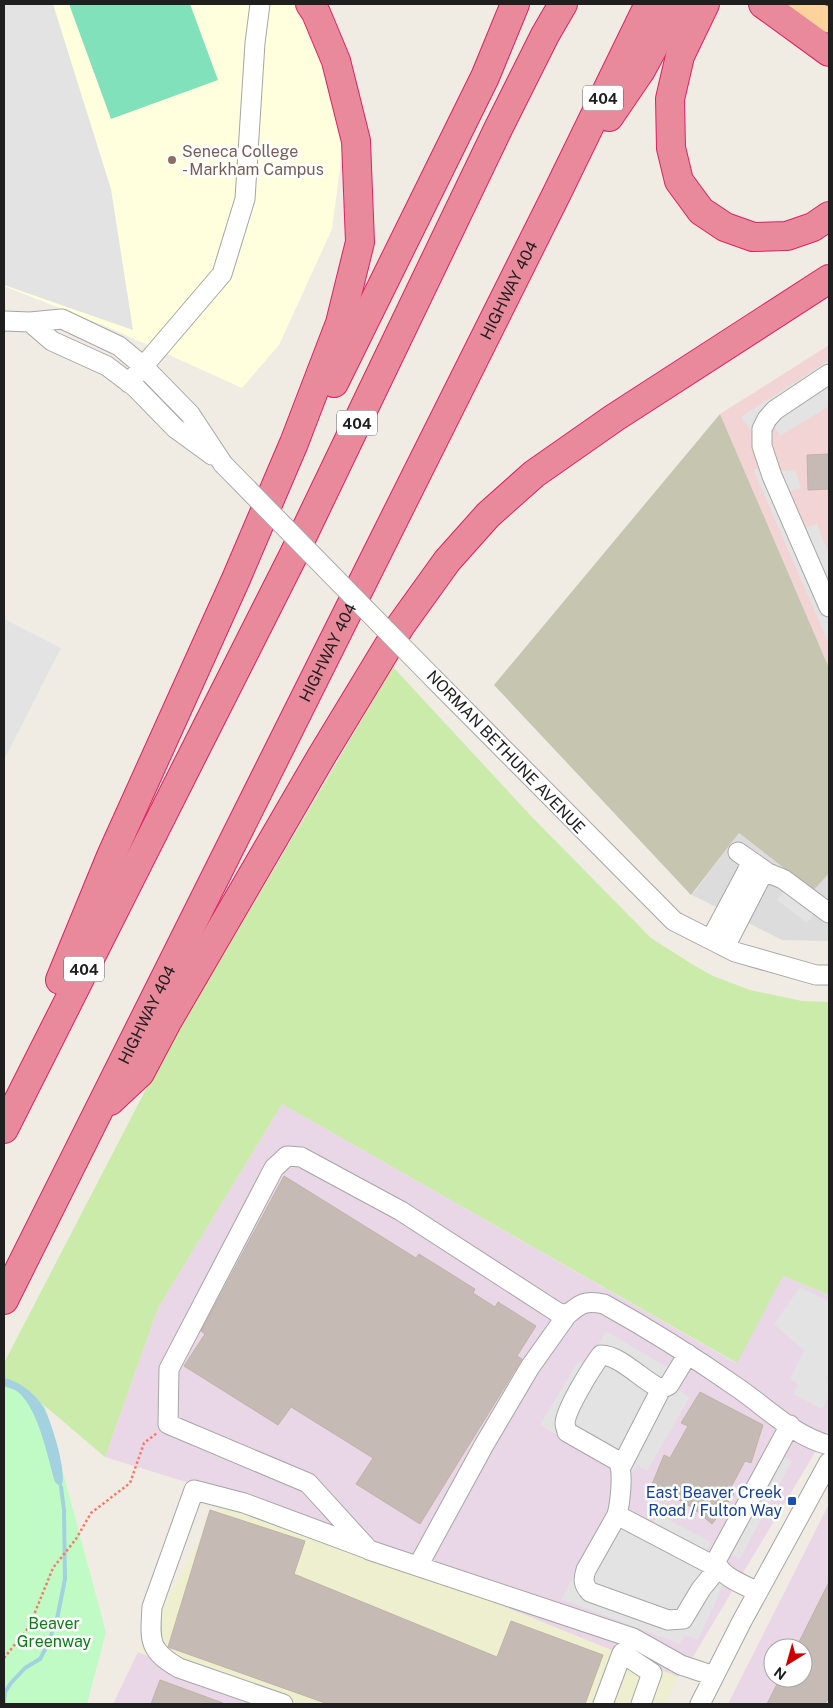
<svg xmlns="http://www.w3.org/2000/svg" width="833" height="1708" viewBox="0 0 833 1708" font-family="'Public Sans',sans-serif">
<rect width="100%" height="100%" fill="#f0ece4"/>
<path fill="#dddcdc" d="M739,833L812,891L829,873V941L782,940L692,895Z"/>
<path fill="#f1d4d3" d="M829,345V668L720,414Z"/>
<path fill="#e9d6e6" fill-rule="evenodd" d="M282,1104L736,1363L783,1276L829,1295V1429L694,1655L678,1677L225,1494L105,1457L158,1308Z
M829,1504V1704H728ZM773,1648H803V1678H773Z
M138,1652L270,1704H113Z"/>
<path fill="#ffffde" d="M4,4H326L350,91L332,229L279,345L242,388L110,328L4,286Z"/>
<path fill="#c5c5b0" d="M720,414L829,668V873L813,891L739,833L691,895L494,685Z"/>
<path fill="#edefcf" d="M225,1494L678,1677L665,1704H270L138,1652Z"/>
<path fill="#caeba9" d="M393,667L531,816L651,938L695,966L713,976L750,990L802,1001L829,1002V1295L783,1276L737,1363L282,1104L158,1308L105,1457L45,1406L4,1381V1363L157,1068Z"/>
<path fill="#c0fbc5" d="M4,1381L45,1406L106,1632L87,1704H4Z"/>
<path fill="#80e1bb" d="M69,4H190L218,80L111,119Z"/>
<path fill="#e3e3e3" d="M4,4H53L111,189L133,330L4,285Z
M829,360V406L780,436L774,426L756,438L741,417Z
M753,469L779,471L795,470L801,488L789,492L804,528L817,524L829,554V644Z
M4,619L61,648L4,760Z
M784,891L814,914L807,923L777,900Z
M800,1287L829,1301V1374L826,1379L829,1382V1396L822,1409L793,1394L798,1384L790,1379L804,1351L774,1324Z
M606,1331L672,1370L665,1382L690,1397L647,1471L637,1465L629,1478L540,1425L578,1361L586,1365Z
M779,1455L792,1461L740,1559L727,1552Z
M658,1514L711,1542L706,1551L653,1524Z
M606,1520L724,1584L698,1640L685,1635L680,1644L561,1599Z"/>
<path fill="#a4d1df" d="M4,1378C19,1381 36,1394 44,1408C51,1420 69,1477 61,1487L55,1482C47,1456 39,1410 18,1392C14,1389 9,1388 4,1386Z"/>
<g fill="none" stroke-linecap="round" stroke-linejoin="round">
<path stroke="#a4d1df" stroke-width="4" d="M4,1703L5,1692L11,1683L25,1668L40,1659L47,1646L57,1619L65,1579L64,1510L61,1487"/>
</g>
<path fill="#c5bbb4" stroke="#c2b2a6" d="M829,454V489L808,490L807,455Z
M284,1176L416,1258L419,1254L475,1289L473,1293L495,1307L498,1302L536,1326L517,1356L522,1359L420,1524L356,1484L373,1458L291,1407L278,1425L184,1366L205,1334L201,1331Z
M700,1392L763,1425L751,1463L745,1461L729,1491L734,1494L712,1524L693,1508L677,1499L650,1489L664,1455L670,1458L688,1426L681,1423Z
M210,1510L305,1541L294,1574L497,1657L511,1621L603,1655L585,1704H328L168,1647Z
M829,1582V1697L825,1704H767L780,1678H803V1648H796Z
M160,1680L223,1703V1704H151Z"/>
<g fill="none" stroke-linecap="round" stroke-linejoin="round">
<g stroke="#a6a6a6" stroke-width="21">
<path id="minor" d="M4,321L30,322L62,319L119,346L143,366L190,414L223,464
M30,322L52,341L107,366L136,388L175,428L212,455
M829,374L775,410L767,419L762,429V446L772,476L829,607
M129,383L222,274L245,199L255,43L260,4
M433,678L674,921L735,952L816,975H829
M738,852L768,873L783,879L829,913
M711,939L752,862
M725,947L764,871
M621,1467L661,1389
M617,1515L718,1568L701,1589L683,1619L668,1620L590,1592C583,1584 583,1580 586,1570L617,1515C620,1503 624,1472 618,1461L567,1432C567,1431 565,1425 565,1424C565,1410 592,1367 601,1355C620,1355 643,1381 661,1389L669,1385L688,1354
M418,1566L484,1445L530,1367L567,1315
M758,1592C745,1585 720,1577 716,1561L790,1425
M714,1676L681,1665L633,1638L369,1550L308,1483L168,1424L169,1369L274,1168L287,1156L301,1157L401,1211L557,1312L567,1315C581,1303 586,1300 604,1304C651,1330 695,1358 738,1388C767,1408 795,1437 829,1445
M283,1704L179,1668C148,1650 150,1641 152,1607L194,1490L244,1503L365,1548
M603,1704L622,1653L652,1673L641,1704
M700,1704L742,1621L829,1462"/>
</g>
<g stroke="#960" stroke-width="28">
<path id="major" d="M787,4L829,20"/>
</g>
<g stroke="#e01f62" stroke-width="30">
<g id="highway">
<path d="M705,4L680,56L670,99L671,148L679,181L701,211L725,227L753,237L787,236L813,227L829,216"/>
<path d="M763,4L829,52"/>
<path d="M609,117L641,70L677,4"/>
<path d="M334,383L485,77L515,4"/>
<path d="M60,980L111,856L236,579L294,443L340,323L360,242L356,141L336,61L316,13L310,4"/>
<path d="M110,1101L140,1073L167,1022L321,757L401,625L447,561L488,515L534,474L614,418L829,279"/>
<path d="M4,1129L293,556L499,127L545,35L563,4"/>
<path id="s1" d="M4,1300L557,193L649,4"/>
</g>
</g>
<path stroke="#fd7768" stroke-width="2.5" stroke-dasharray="2.5 2.5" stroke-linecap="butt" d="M4,1658L29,1627L53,1568L76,1539L91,1513L130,1483L144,1443L157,1433"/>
<use href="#minor" stroke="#fff" stroke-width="19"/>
<use href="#major" stroke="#fed39b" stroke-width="25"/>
<use href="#highway" stroke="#e98a9c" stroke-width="28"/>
<g stroke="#a6a6a6" stroke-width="21" stroke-linecap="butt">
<path id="minor-bridge" d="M223,464L433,678"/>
</g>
<use href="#minor-bridge" stroke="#fff" stroke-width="19"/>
</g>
<circle fill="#8d6e63" stroke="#fff" stroke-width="2" cx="172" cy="160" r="5"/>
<rect fill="#1a4fb4" stroke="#fff" stroke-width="2" x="787" y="1496" width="10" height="10" rx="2.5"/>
<g text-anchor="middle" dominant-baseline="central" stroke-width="5" stroke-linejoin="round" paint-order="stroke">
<g fill="#fff" stroke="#626262" stroke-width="1">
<rect x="583" y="85.5" width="40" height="25" rx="4"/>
<rect x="337" y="410.5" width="40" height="25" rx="4"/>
<rect x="64" y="956.5" width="40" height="25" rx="4"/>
</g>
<g font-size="15" font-weight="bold" fill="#1f1f1f">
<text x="603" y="98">404</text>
<text x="357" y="423">404</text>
<text x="84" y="969">404</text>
</g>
<g font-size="16" fill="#785e54" stroke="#fff" text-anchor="start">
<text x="182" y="151">Seneca College<tspan x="182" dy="18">- Markham Campus</tspan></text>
</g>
<g font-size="16" fill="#1f1f1f" stroke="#fff">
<text stroke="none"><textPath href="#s1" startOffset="1129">HIGHWAY 404</textPath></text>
<text stroke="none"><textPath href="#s1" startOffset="724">HIGHWAY 404</textPath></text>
<text transform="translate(506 752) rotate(46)">NORMAN BETHUNE AVENUE</text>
<text stroke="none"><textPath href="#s1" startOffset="319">HIGHWAY 404</textPath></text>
</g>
<g font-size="16" fill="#164399" stroke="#fff" text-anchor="end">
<text x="782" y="1492">East Beaver Creek<tspan x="782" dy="18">Road / Fulton Way</tspan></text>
</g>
<g font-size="16" fill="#088112" stroke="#fff">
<text x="54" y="1623">Beaver<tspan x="54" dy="18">Greenway</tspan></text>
</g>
</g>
<rect width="833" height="1708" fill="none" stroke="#1f1f1f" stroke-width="10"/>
<g transform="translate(788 1663) rotate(217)"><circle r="24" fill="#ffffff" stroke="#a5a5a5"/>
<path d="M0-4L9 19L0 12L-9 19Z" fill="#cd0000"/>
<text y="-8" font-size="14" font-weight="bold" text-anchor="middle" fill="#1f1f1f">N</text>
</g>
</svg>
